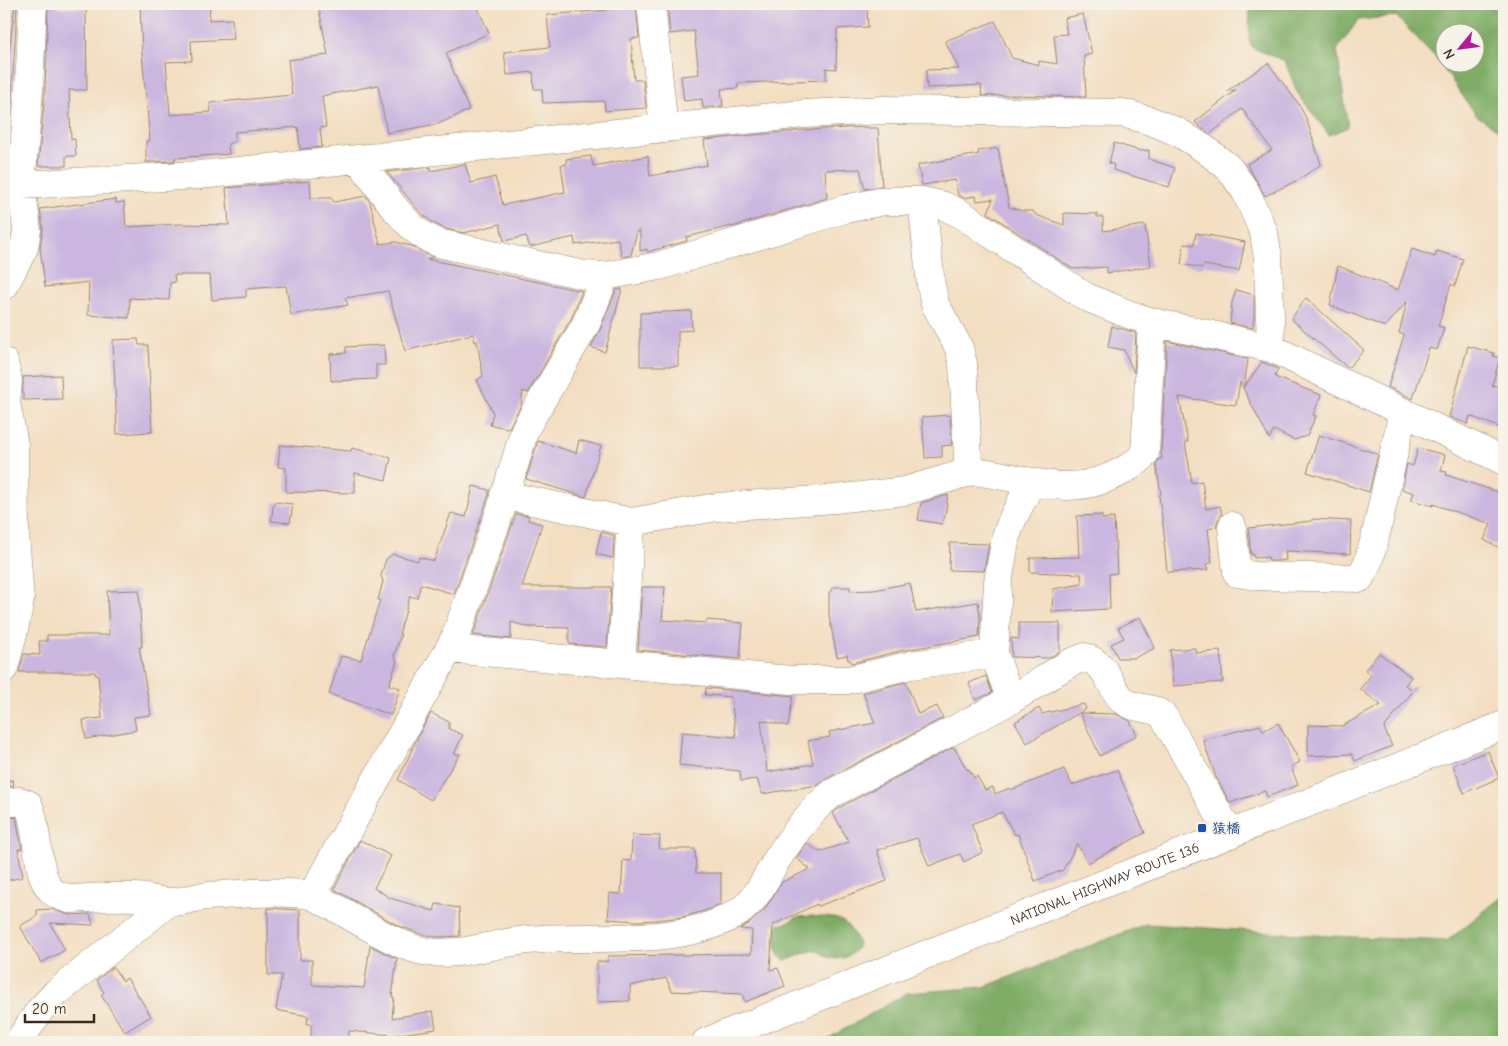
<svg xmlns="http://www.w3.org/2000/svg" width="1508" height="1046" viewBox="0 0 1508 1046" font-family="'Comic Neue','Klee One',sans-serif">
<rect width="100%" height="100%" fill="#f7f3e8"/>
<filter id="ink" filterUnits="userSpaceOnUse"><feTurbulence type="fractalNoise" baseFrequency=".02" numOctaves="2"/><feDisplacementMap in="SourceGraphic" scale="10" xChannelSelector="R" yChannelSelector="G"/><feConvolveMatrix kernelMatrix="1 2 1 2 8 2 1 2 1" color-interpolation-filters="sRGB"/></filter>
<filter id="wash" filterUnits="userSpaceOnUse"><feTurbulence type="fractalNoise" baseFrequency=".0096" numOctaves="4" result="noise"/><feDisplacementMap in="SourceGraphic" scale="20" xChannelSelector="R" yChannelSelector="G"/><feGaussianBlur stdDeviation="1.12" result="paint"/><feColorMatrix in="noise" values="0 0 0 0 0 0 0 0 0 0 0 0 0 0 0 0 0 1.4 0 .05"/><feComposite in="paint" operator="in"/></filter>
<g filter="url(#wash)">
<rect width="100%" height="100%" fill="#f3dec1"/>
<path fill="#7eac65" stroke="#5c6b42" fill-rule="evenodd" d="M1250,4H1504V134L1476,115L1437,59L1396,16L1358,20L1337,50L1348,127L1329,135L1297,92L1285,61L1253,48L1249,41ZM1446,32H1476V62H1446Z
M1504,895V1042H822L907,993L984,987L1146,924L1330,936L1447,941Z
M812,916C831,919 841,914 852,932C856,938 860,943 856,949C850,958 837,961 828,957C822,954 819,950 811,951C802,953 794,958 785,961C784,960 779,956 778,955C775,949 775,930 778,925L784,924L797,917Z"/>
<g id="blocks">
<path fill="#cab6df" d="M15,4H17L11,114H4V70H7Z
M48,4H56L57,8H86L87,90H69L71,139H75L76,156H66V166H38L45,91Z
M140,4H210L209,20L232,19L234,39L191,41L192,61L166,62L170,115L211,112L210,103L292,95L288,60L328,55L318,4H476L489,33L446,53L469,110L438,124L387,133L378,85L322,96L326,127L320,128L322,147L300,149L298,127L235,132V141L228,144L229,154L175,158V161L146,162V141H150L142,54Z
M606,4H636L639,38L631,39L634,80H643L646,108L605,111L604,101L543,103L542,89H534L533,72L507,75L504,52L550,47L547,15L607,10Z
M667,4L867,5L868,27L837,29L836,69L826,68V80L738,83V88L721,89L723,106L703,108L702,99L684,101L681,76L699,74L694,31L670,34Z
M1083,14L1092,54L1084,56L1086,97L1015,95L982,96L981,85L927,88L926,70L959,69L945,41L995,21L1012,58L1039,65V61L1057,64L1054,35L1067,34L1064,18Z
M1268,63L1298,103L1306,118L1321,164L1298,180L1265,196L1247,164L1272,150L1242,109L1210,134L1200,127L1195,122L1236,90L1227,91Z
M867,127L868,128H878L882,186L865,189L860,169L825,170L827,198L732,227V226L686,237L687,241L647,252V249L640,251V231H637L631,255L622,257L618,239L575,245L574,237L530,247L526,236L504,241L500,224L464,233L446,229L433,223L418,210L387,172L431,167V171L465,164L471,183L495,177L503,205L565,192L561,165L567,164L566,159L591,156L593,166L648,156L650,176L707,165L704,140L805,130Z
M1114,143L1141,151L1149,150V159L1175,168L1169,187L1113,170L1114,165L1109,163Z
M998,148L1009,207L1023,211H1033L1036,215L1064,225V213L1097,214V217H1103V231L1145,225L1151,266L1107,273V267L1073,269L988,213L993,199L977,201L976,196L963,198L958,195L955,180L922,185L918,165L979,154L978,151Z
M310,181L311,198H331L334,202L366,196L370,202L380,244L396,242L411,246L433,257L427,259L582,291L572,317L528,393L523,391L521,405L509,428L490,425L493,413L477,380L483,376L477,341L475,342L473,334L405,351L388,291L345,298L348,305L291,315L286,286L246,289V297L212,300L210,275H174L175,282L170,283L169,300L130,298L129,318L88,315L89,282L45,287L40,247L43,228L40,209L116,199V203L124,202L126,227L179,224L229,225L226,188Z
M1196,233L1245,242L1239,271L1204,265L1202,268L1181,264L1184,244L1194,245Z
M1412,249L1435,257L1437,251L1463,259L1455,286L1451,284L1438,326L1444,328L1437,350L1429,348L1413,399L1388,387L1404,335L1399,333L1407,302L1385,327L1330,305L1338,266L1398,290Z
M622,289L605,352L591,347L600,330L616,290Z
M1236,290L1254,295V316L1253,328L1230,323L1232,303Z
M1306,298L1364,350L1348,368L1291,319Z
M691,311L692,330L678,331V366H640V313Z
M1112,326L1136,333L1134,373L1124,350L1108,347Z
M138,339L139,345H148L152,432L117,434L113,340Z
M1167,341L1248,359L1244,387L1262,362L1278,369L1275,377L1321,395L1313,415L1316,416L1307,436L1294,440L1274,430L1269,439L1240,382L1236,405L1179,397L1188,442H1185L1192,483L1202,481L1206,509L1220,506L1222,514L1218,520L1216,527L1208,529L1212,563L1206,564L1208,570L1167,572L1164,541H1165L1159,495L1161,494L1156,464L1159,459H1162L1161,452Z
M384,345L385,365H376V379L331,381L330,354L346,353V347Z
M1468,346L1494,353L1493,356L1500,358L1492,385L1504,389V429L1470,416L1468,424L1449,417Z
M61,375L62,399L23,400V377Z
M950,415L952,445L942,446V457L925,458L922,417Z
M1319,435L1378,454L1369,492L1307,472Z
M579,440L601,446L586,497L526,479L538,441L576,453Z
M280,445L351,451L352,448L391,458L386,480L355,473V493L286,492V468L278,467Z
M1418,448L1445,455L1441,471L1447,472L1446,475L1504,494V550L1484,540L1491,524L1433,504V506L1411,500L1414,493L1402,489L1407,464L1413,466Z
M473,486L489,490V495L454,594L421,584L417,598L410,596L399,634H401L394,656L397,661L389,685L400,688L391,715L329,694L341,656L361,660L380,600H378L383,581L381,576L386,559L393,554L418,561L419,557L434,561L451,513L466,517Z
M948,495L945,516L942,524L918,520L921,503Z
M274,502L293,504L290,523L271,521Z
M516,514L529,516L528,520L542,524L522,587H611L607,647L569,644V628L528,627L511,622V639L473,635Z
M1102,515V519L1114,518L1117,573L1109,574L1110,609L1052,612L1053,589L1082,584L1081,574L1030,572V558L1079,557L1077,516Z
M1312,519L1351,521L1350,554L1285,551L1286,560L1276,561H1269L1268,557L1254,558L1253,554L1251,555L1248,528L1312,521Z
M601,532L614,535L613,558L596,554Z
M950,543L989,544L984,571L949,570Z
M910,583L916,612L978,602L980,618L979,637L900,651L852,663L850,660H848L847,655L837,657L829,616V593L834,587H850V591L874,590Z
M642,587H665L662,620L706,623L707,620L743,623L740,659L638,650Z
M139,590L142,647H139L151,715L134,717L136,730L86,739L83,720L102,718L98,675H95V672H19L24,654L40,655L39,641H47V635H109L107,591Z
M1140,617L1155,648L1134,658H1118L1111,644L1124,638L1118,628Z
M1019,623H1060V651L1049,658L1012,657L1011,638L1019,639Z
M1195,648L1196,653L1220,651L1223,682L1173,686L1170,650Z
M1379,653L1411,677L1405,685L1411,689L1417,686L1384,728L1392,746L1355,761L1352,754L1308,756V725L1342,726L1381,705L1360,689L1371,675L1365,670Z
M986,676L992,693L975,700L969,683Z
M906,682L918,714L937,706L943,718L826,779L818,785L762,794L757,779L741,781L740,771L679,765L682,732L736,737L731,697L705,695L706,688L793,696L788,726L761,720L767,772L813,764L808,741L830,737L829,732L875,723L863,693Z
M1084,704L1086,709L1027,743L1015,722L1039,708L1042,714Z
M431,713L449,722V729L463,735L454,754H460L431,800L398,780L419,734Z
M1080,713L1116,714L1130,721L1137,735L1100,756Z
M1278,723L1300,762L1291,767L1298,785L1267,797L1265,791L1230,803L1216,777L1203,740L1260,725L1263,731Z
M954,747L967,770L969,769L974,778L977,776L985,790L993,787L995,794L1010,788L1011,790L1064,769L1072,785L1117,770L1145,833L1088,863L1077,844L1063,870L1035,881L1018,834L1015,835L1002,812L971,824L983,852L964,862L960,854L929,866L917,838L877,850L887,881L818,906L817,904L773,925L770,970L778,968L785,986L745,1002L742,994L672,991L666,978L630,986V1001L597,1002V962L608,961V956L751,954L752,930L740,929L750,923L764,910L782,882L810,869L796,858L807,843L819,852L849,842L833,813L842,806Z
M1488,751L1499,778L1464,793L1453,765Z
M13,780L14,786L4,787V781Z
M16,817L22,849H18L23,877L4,881V818Z
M632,835L660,836L659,849H695L696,873H721V904L704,911L682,917L657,920L637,921L608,919L610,893L621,894L623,860L631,861Z
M360,840L391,856L374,888L390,898L434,911L436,904L459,908L460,936L437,937L418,933L397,925L334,889Z
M268,908L300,910V960H312V985L364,988L370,946H371L397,959L392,997H394L392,1018L433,1011L436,1029L393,1035L349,1031V1042L311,1041V1024H307L308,1016L276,1010L282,975H268Z
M51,909L69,915L90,914L93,925L50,923L65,950L41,963L20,926L37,916V910Z
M113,967L123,981L127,978L151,1016L125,1032L101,995L104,993L97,980Z"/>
</g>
</g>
<g filter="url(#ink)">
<use href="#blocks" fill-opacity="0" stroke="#978470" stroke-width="1"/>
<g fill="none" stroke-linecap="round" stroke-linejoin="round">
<g stroke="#978470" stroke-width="29">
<path id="minor" d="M651,4L664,129
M359,160C376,182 401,222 424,236C430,240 437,242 442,244L584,275L605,276L659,266L845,209L884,201H922L944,206L961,214L1086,297L1128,314L1152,322L1271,348L1504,461
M4,186L199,175L804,114L885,110L1123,113L1151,121L1178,132L1206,150L1229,168L1246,192L1264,233L1268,258L1271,348
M922,201L931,285L935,304L959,348L963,364L968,459L973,471C1029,477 1069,502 1124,470C1132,465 1140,461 1145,453L1152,322
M4,286L24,248L27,230L21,184L29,90L33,4
M4,362L8,381L6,402L14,445L15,533L20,600L14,630L4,668
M504,495L631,522L717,507L835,499L905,491L973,471
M631,522L621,664L791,680H848L911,665L994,654
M1232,526L1237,573L1256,576L1360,578L1368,562L1375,538L1403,412
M449,649L621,664
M1011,700L994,654L998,582L1006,536L1013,518L1031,483
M4,803L20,801L28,804C39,826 35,875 51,890C56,895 62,897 69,899C91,898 114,896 136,897C148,897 159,902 170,902C182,902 195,897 208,896C236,894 281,890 309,895C318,897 327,904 336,908C360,921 397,946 423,951C457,958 493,943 528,940C591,934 675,947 732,916C755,904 763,883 776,861C790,839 812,808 833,793L1011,700L1070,663L1085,657C1111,667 1107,686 1124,701C1136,711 1154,705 1164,717L1230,834
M312,895L455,638L501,509L525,429L586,324L605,276
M18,1042L40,1010L56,993L169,902"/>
</g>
<g stroke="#978470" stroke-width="29">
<g id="highway">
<path id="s1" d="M706,1042L1504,725"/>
</g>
</g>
<use href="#minor" stroke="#fff" stroke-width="28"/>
<use href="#highway" stroke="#fff" stroke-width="28"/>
</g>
</g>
<rect fill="#1a4fb4" stroke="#f7f3e8" stroke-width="2" x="1197" y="823" width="10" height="10" rx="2.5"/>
<g text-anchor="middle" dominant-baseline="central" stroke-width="4" stroke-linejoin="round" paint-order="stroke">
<g font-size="14" font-weight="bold" fill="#164399" stroke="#f7f3e8" text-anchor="start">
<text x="1212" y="828">猿橋</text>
</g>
<g font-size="14" fill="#3b2a1e" stroke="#f7f3e8">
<text stroke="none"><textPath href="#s1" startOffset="429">NATIONAL HIGHWAY ROUTE 136</textPath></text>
</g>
</g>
<rect width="1508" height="1046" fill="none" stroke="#f7f3e8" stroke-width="20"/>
<g transform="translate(1460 48) rotate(241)"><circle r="24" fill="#f7f3e8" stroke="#aca397"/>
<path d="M0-4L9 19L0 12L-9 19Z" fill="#b5179e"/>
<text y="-8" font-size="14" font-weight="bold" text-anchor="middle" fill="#3b2a1e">N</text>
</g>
<path d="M25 1014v8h69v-8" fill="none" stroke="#3b2a1e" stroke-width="2.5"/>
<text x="32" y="1014" font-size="15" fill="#3b2a1e" stroke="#f7f3e8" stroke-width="4" paint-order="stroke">20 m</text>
</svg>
